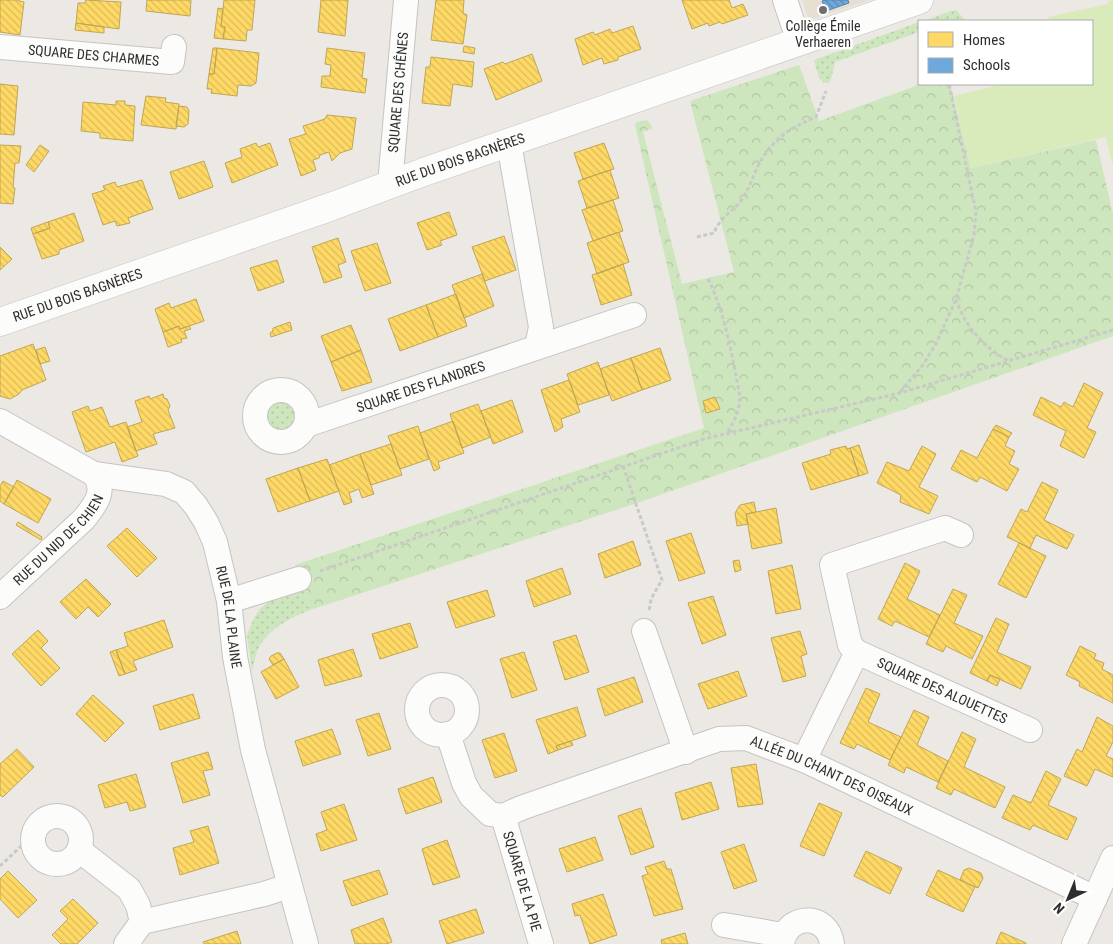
<svg xmlns="http://www.w3.org/2000/svg" width="1113" height="944" viewBox="0 0 1113 944" font-family="'Roboto Condensed',sans-serif">
<defs>
<pattern id="grass-dots" width="8" height="8" patternUnits="userSpaceOnUse" patternTransform="scale(1.25)"><rect width="8" height="8" fill="#cee6be"/><path d="M2 2h.1M6 6h.1" fill="none" stroke="#b1c6a4" stroke-width="1.8" stroke-linecap="round"/></pattern>
<pattern id="forest-crowns" width="20" height="18" patternUnits="userSpaceOnUse" patternTransform="scale(1.25)"><rect width="20" height="18" fill="#cee6be"/><path d="M2 6a3 3 0 1 1 6 0M12 15a3 3 0 1 1 6 0" fill="none" stroke="#b1c6a4"/></pattern>
<pattern id="homes-back-hatch" width="6" height="6" patternUnits="userSpaceOnUse" patternTransform="scale(1.25)"><rect width="6" height="6" fill="#ffd966"/><path d="M-1 5l2 2M0 0l6 6M5-1l2 2" fill="none" stroke="#dbbb59"/></pattern>
<pattern id="schools-back-hatch" width="6" height="6" patternUnits="userSpaceOnUse" patternTransform="scale(1.25)"><rect width="6" height="6" fill="#6fa8dc"/><path d="M-1 5l2 2M0 0l6 6M5-1l2 2" fill="none" stroke="#5c89b3"/></pattern>
</defs>
<rect width="100%" height="100%" fill="#ece8e4"/>
<path fill="#e6e0d3" d="M802,0H871L809,20Z"/>
<path fill="url(#grass-dots)" d="M956,10L966,21H923L951,11Z
M919,22V32L835,62L831,79L829,83H824L819,78L814,60Z
M267 415a16 16 0 1 1 32 0a16 16 0 1 1-32 0Z
M301,584L310,610C290,618 268,629 258,649C255,656 254,664 252,672L247,635L254,618L259,610L274,596Z"/>
<path fill="url(#forest-crowns)" d="M799,65L819,121L921,84H950L971,168L1096,140L1113,214V336L637,503L310,610L295,565L704,428L635,125L637,122L647,120L653,128L643,132L682,284L734,272L690,101Z"/>
<path fill="#d9eabb" d="M1113,0V167L1106,137L971,168L954,96L1004,84H1092V21H1049L1048,17L1108,4V1Z"/>
<path fill="url(#homes-back-hatch)" stroke="#c0a655" d="M0,0H19V1L24,2L20,35L0,32Z
M86,0L121,2L119,29L76,23L78,3H85Z
M147,0H191L190,16L146,11Z
M224,0H255L252,30H247L246,41L223,39L225,27L221,26Z
M321,0H348L345,36L318,32Z
M436,0H464L463,13L467,15L463,44L431,40Z
M682,0H729L732,8L743,4L748,15L722,24L720,22L709,26L708,23L692,29Z
M218,8L223,9L221,26L225,27L223,39L214,38Z
M76,23L104,27V33L75,30Z
M633,26L641,49L618,57V60L604,64L602,58L583,65L575,39L593,32L595,35L610,29L612,33Z
M464,46L475,48L474,54L463,52Z
M213,48H217L214,74H209Z
M217,48L259,53L256,83L251,86L238,85L237,96L211,93L212,89H207L209,74H214Z
M327,48L365,53L362,78L367,79L365,93L321,87L322,76H330L331,65L325,64Z
M532,54L542,81L496,100L484,69L503,62L505,64Z
M431,57L474,62L472,87L453,84L450,106L422,103L426,67H430Z
M0,84L18,86L14,135L0,134Z
M146,96L166,98L165,102L179,104L176,129L141,125Z
M116,101H125V105L135,106L133,141L100,138V133L81,131L83,102L116,105Z
M179,106L187,107L189,111L188,124L184,127L176,126Z
M327,115L356,118L352,149L340,153L332,161L329,152L320,155L319,158L313,160L316,170L301,176L289,139L306,134L303,126L325,119Z
M256,143L258,147L270,143L278,165L232,183L225,163L242,157L240,149Z
M604,143L614,169L583,179L574,153Z
M0,145L21,146L19,163H15L13,188H15L13,204L0,203Z
M40,145L49,151L34,172L26,165Z
M204,161L213,187L179,199L170,172Z
M610,170L619,198L587,208L578,181Z
M142,180L153,209L128,218L130,223L117,226L115,221L103,225L92,194L105,190L103,186L115,182L117,187Z
M613,200L623,231L593,241L582,210Z
M449,212L457,235L440,241L442,245L427,250L417,223Z
M74,213L84,241L59,250V254L42,259L33,234L50,228L48,222Z
M48,222L50,228L33,234L31,228Z
M619,232L629,262L597,274L587,243Z
M504,236L516,270L485,281L472,247Z
M338,238L346,262L338,265L342,277L324,283L312,247Z
M377,243L391,283L365,291L351,251Z
M0,247L12,259L0,270Z
M277,260L284,282L258,291L250,268Z
M623,264L632,295L601,305L592,275Z
M482,274L494,306L464,318L452,285Z
M456,294L467,326L438,337L426,305Z
M196,299L204,321L180,329L179,326L163,332L155,309L169,303L171,308Z
M426,305L438,337L400,351L388,319Z
M290,322L292,330L271,337L270,333L273,331V328Z
M351,325L361,350L331,362L321,336Z
M179,326L180,329L189,326L191,329L184,331L187,338L181,339L182,342L168,347L163,332Z
M33,344L46,380L22,390L19,394L10,399L0,396V356Z
M45,347L50,361L40,364L36,350Z
M660,348L671,380L642,390L631,358Z
M361,350L372,382L342,391L331,362Z
M631,358L642,390L612,401L600,369Z
M598,362L609,395L578,405L567,374Z
M569,380L580,412L561,419L563,427L555,432L541,390Z
M1084,383L1103,393L1087,428L1096,432L1084,458L1060,446L1066,431L1033,415L1041,397L1061,407L1064,402L1073,407Z
M163,394L164,398L167,399L170,406L168,410L175,428L153,434L157,444L136,451L127,427L142,422L135,401L149,396L150,399Z
M715,397L720,409L706,413L703,401Z
M512,400L523,432L493,444L481,411Z
M478,404L491,437L462,448L450,414Z
M88,406L90,411L102,407L110,427L126,422L138,456L122,462L115,442L86,452L72,412Z
M453,421L464,453L438,462L440,468L434,471L420,433Z
M996,425L1012,433L1009,437L993,429Z
M418,426L429,459L400,469L388,436Z
M993,429L1009,437L1005,446L1015,451L1009,464L1019,469L1007,491L980,477L977,482L951,469L961,450L977,458Z
M391,444L402,475L371,485L360,454Z
M859,445L868,473L859,476L850,448Z
M846,446L847,449L850,448L859,476L811,490L802,463L831,454L830,450Z
M922,446L936,454L919,487L938,496L929,514L900,502L901,495L877,483L887,462L909,471Z
M360,454L374,494L362,498L359,489L349,493L352,502L344,505L329,465Z
M327,459L339,491L310,501L298,468Z
M298,468L310,501L278,512L266,479Z
M17,480L51,499L38,523L4,504Z
M3,481L14,487L4,504L0,501V486Z
M1042,482L1058,490L1044,520L1074,535L1067,549L1036,535L1030,548L1007,537L1021,509L1027,512Z
M754,502L756,512L746,514L748,524L737,526L735,513L740,505Z
M776,508L782,543L752,549L746,514Z
M18,522L42,537L41,540L16,525Z
M127,528L157,558L137,577L107,546Z
M691,533L705,573L679,581L666,541Z
M633,541L641,565L605,578L598,554Z
M1019,543L1046,556L1026,598L998,584Z
M739,560L741,570L735,572L733,561Z
M905,563L920,571L907,599L940,615L929,637L895,621L892,626L878,619Z
M792,565L801,609L776,614L768,571Z
M562,568L571,594L534,607L526,581Z
M86,579L111,604L98,617L88,607L76,619L60,602Z
M953,589L967,595L954,623L983,636L972,659L946,646L943,652L926,644Z
M487,590L495,616L456,628L447,602Z
M713,596L726,635L702,644L688,603Z
M996,618L1009,624L997,652L1031,667L1021,689L990,675L987,681L970,673Z
M164,620L173,647L133,661L137,670L125,674L116,650L128,646L124,633Z
M410,623L418,647L380,659L372,634Z
M38,630L48,641L41,648L60,668L41,686L12,654Z
M800,631L807,654L801,656L806,676L783,682L771,638Z
M576,635L589,672L565,680L553,642Z
M1080,646L1096,654L1094,659L1104,663L1102,669L1113,675V703L1079,686L1080,682L1066,675Z
M353,649L362,676L325,686L318,660Z
M116,650L125,674L119,676L110,652Z
M524,652L537,690L512,698L500,659Z
M277,653H280L284,659L273,665L269,659L271,656Z
M284,659L299,687L276,699L261,672Z
M738,671L747,696L708,709L698,684Z
M990,675L1000,679L997,686L987,681Z
M634,677L643,702L605,716L597,689Z
M866,688L880,694L868,722L901,737L890,760L857,744L854,749L840,743Z
M193,694L200,718L160,730L153,706Z
M93,695L124,723L105,742L76,714Z
M577,707L586,736L556,746L558,750L548,754L536,720Z
M914,710L929,717L917,745L948,761L938,782L906,767L904,773L888,765Z
M379,713L391,749L368,756L356,720Z
M1097,717L1113,726V742L1106,756L1113,759V777L1095,769L1087,786L1064,776L1077,749L1082,752Z
M332,729L341,754L303,766L295,741Z
M962,732L976,739L964,767L1005,787L995,808L954,789L951,795L936,788Z
M504,733L517,771L495,778L482,740Z
M571,741L573,745L558,750L556,746Z
M17,749L34,767L3,797L0,795V764Z
M208,752L213,769L203,771L210,795L183,803L171,763Z
M756,764L763,804L738,807L731,768Z
M1046,771L1061,779L1048,805L1077,818L1067,840L1033,825L1030,830L1002,818L1013,795L1031,803Z
M136,774L146,807L130,811L127,802L105,808L98,785Z
M433,777L442,802L406,814L398,789Z
M711,782L719,809L682,820L675,793Z
M819,803L842,813L824,856L800,846Z
M344,804L357,840L321,851L316,834L327,830L321,812Z
M641,808L654,847L631,855L618,816Z
M208,826L219,863L180,875L173,848L194,842L190,831Z
M595,837L603,860L567,872L559,849Z
M447,840L460,877L433,885L422,849Z
M744,844L757,881L734,889L721,852Z
M866,851L902,868L890,894L854,876Z
M664,861L667,869H671L683,909L654,916L642,876L648,874L645,867Z
M969,868L981,873L983,878L978,888L960,880L964,870Z
M379,870L388,894L352,906L343,881Z
M938,870L975,887L963,912L926,895Z
M8,871L37,900L18,918L0,899V879Z
M603,894L617,935L590,944L580,915L575,916L572,904Z
M73,899L98,923L77,944H61L52,935L68,919L60,911Z
M476,909L484,933L447,944L439,921Z
M383,918L392,942L386,944H355L351,930Z
M237,931L241,944H204L203,942Z
M1001,932L1026,943V944H996Z
M685,933L688,944H662L661,940Z"/>
<path fill="url(#schools-back-hatch)" stroke="#5c83a8" d="M825,0H848L849,3L826,11L822,1Z"/>
<g fill="none" stroke-linecap="round" stroke-linejoin="round">
<g stroke="#c5c4c5" stroke-width="26">
<g id="street">
<path d="M785,0L799,42"/>
<path id="s1" d="M0,47L172,62L174,47"/>
<path d="M509,143L541,327L537,347"/>
<path id="s2" d="M390,184L406,0"/>
<circle cx="281" cy="416" r="26"/>
<path id="s3" d="M0,421L94,474L166,484L184,492L196,506L206,522L215,542L229,601L235,657L253,750L306,944"/>
<path id="s4" d="M306,425L634,315"/>
<path id="s5" d="M961,535L945,528L832,565L850,645L857,652L1030,730"/>
<path id="s6" d="M0,597L84,519C95,505 107,491 94,474"/>
<path d="M229,601L299,579"/>
<path d="M644,631L686,752"/>
<circle cx="442" cy="710" r="25"/>
<path d="M448,734L464,783L471,796L490,814L503,816"/>
<path d="M804,760L857,652"/>
<path id="s7" d="M503,816L521,808L719,739L746,738L804,760L1095,898"/>
<path id="s8" d="M503,816L541,944"/>
<circle cx="57" cy="840" r="24"/>
<path d="M79,850L129,889L138,905L142,922"/>
<path d="M724,925L783,935"/>
<path d="M126,944L142,922L264,894L289,886"/>
<path d="M782,944C786,913 828,912 832,944"/>
<path d="M1074,944L1113,858"/>
</g>
</g>
<g stroke="#c5c4c5" stroke-width="29">
<g id="secondary">
<path id="s9" d="M0,322L330,207L421,173L919,0"/>
</g>
</g>
<path stroke="#c9c9c8" stroke-width="3" stroke-dasharray="4 2.5" stroke-linecap="butt" d="M697,237L714,233C719,218 734,211 743,198C749,188 753,177 758,166C772,139 790,128 816,117L826,91
M708,279C725,312 733,360 740,397C740,410 734,422 727,433
M956,299C964,325 985,349 1009,361
M900,392L922,366L936,344L956,299L974,235L976,212L949,84
M623,466L662,580L651,599L649,611
M320,571L704,439L900,393L1113,330
M0,866L34,834"/>
<use href="#street" stroke="#fcfcfb" stroke-width="24"/>
<use href="#secondary" stroke="#fcfcfb" stroke-width="28"/>
</g>
<circle fill="#706f6e" stroke="#fff" stroke-width="2" cx="823" cy="10" r="5"/>
<g text-anchor="middle" dominant-baseline="central" stroke-width="5" stroke-linejoin="round" paint-order="stroke">
<g font-size="14" fill="#2e2e2e" stroke="#fff">
<text x="823" y="26">Collège Émile<tspan x="823" dy="16">Verhaeren</tspan></text>
</g>
<g font-size="14" fill="#2e2e2e" stroke="#fff">
<text stroke="none"><textPath href="#s1" startOffset="94">SQUARE DES CHARMES</textPath></text>
<text stroke="none"><textPath href="#s2" startOffset="92">SQUARE DES CHÊNES</textPath></text>
<text stroke="none"><textPath href="#s9" startOffset="488">RUE DU BOIS BAGNÈRES</textPath></text>
<text stroke="none"><textPath href="#s9" startOffset="82">RUE DU BOIS BAGNÈRES</textPath></text>
<text stroke="none"><textPath href="#s4" startOffset="121">SQUARE DES FLANDRES</textPath></text>
<text stroke="none"><textPath href="#s6" startOffset="82">RUE DU NID DE CHIEN</textPath></text>
<text stroke="none"><textPath href="#s3" startOffset="336">RUE DE LA PLAINE</textPath></text>
<text stroke="none"><textPath href="#s5" startOffset="322">SQUARE DES ALOUETTES</textPath></text>
<text stroke="none"><textPath href="#s7" startOffset="350">ALLÉE DU CHANT DES OISEAUX</textPath></text>
<text stroke="none"><textPath href="#s8" startOffset="68">SQUARE DE LA PIE</textPath></text>
</g>
</g>
<rect x="918" y="20" width="175" height="65" fill="#ffffff" stroke="#ababab"/>
<rect x="928" y="32" width="25" height="15" fill="#ffd966" stroke="#ababab"/>
<text x="963" y="45" font-size="15" fill="#2e2e2e">Homes</text>
<rect x="928" y="58" width="25" height="15" fill="#6fa8dc" stroke="#ababab"/>
<text x="963" y="70" font-size="15" fill="#2e2e2e">Schools</text>
<g transform="translate(1068 899) rotate(224)" stroke="#ffffff" stroke-width="4" paint-order="stroke">
<path d="M0-4L9 19L0 12L-9 19Z" fill="#2e2e2e"/>
<text y="-8" font-size="14" font-weight="bold" text-anchor="middle" fill="#2e2e2e">N</text>
</g>
</svg>
